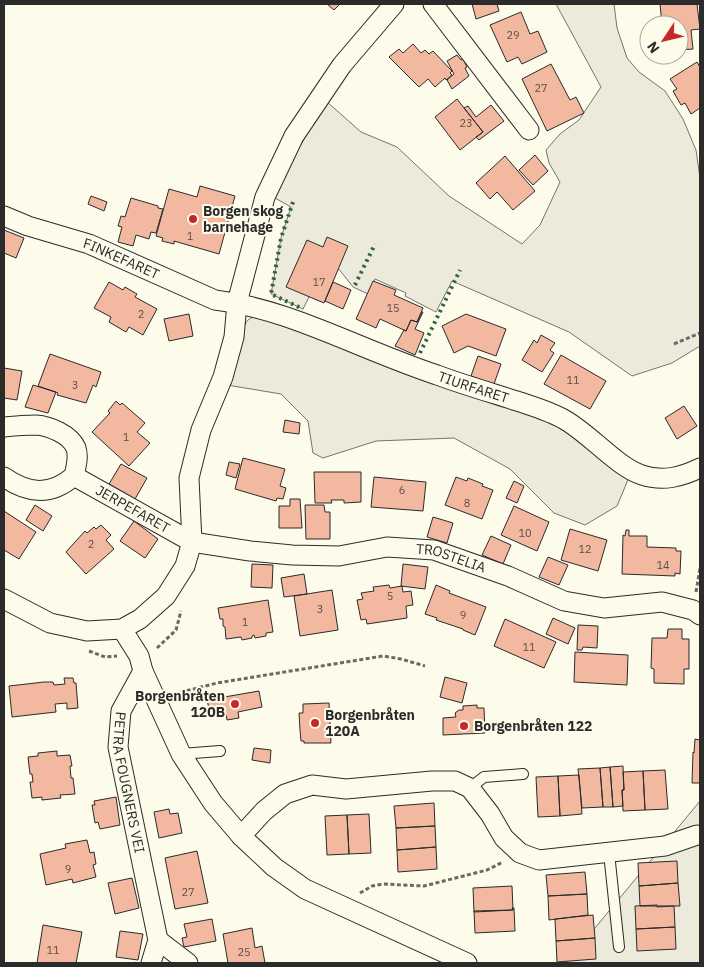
<svg xmlns="http://www.w3.org/2000/svg" width="704" height="967" viewBox="0 0 704 967" font-family="'IBM Plex Sans',sans-serif">
<rect width="100%" height="100%" fill="#fdfbea"/>
<path fill="#ecebdb" stroke="#74746e" d="M556,4H614L617,28L627,58L639,72L665,91L683,119L696,150L700,178V346L672,363L632,376L569,332L452,281L436,312L405,296L406,293L375,279L368,294L353,287L334,263L310,295L303,309L271,294L281,238L291,207L275,198L284,174L326,101L361,132L397,147L449,196L522,244L540,225L560,182L549,163L546,150L560,134L579,120L601,87Z
M262,314L555,421L630,475L617,506L585,525L554,513L510,469L454,438L376,441L323,458L313,453L308,421L281,394L227,385C231,372 240,328 248,320C251,317 258,316 262,314Z
M700,801V963H566Z"/>
<path fill="#f2b8a0" stroke="#2b2b2b" d="M327,4H340L334,10Z
M472,4H497L499,11L476,19Z
M660,4H697L700,29L691,30L693,49L679,50V25H662Z
M521,12L530,34L538,31L547,52L522,64L518,57L507,62L490,25Z
M413,44L421,53L425,50L429,54L433,51L452,71L450,73L452,75L446,80L445,78L435,87L428,79L419,87L389,57L399,49L403,53Z
M457,55L461,60L463,59L467,67L465,68L469,76L452,89L447,80L454,74L447,61Z
M697,62L700,67V108L691,114L685,103L681,105L673,91L677,89L670,79Z
M551,64L570,100L576,97L584,113L547,131L522,79Z
M457,99L483,132L460,150L435,117Z
M491,105L504,121L479,140L476,137L483,132L464,108L468,106L476,117Z
M535,155L548,171L533,185L519,170Z
M505,156L535,191L513,210L497,192L490,199L476,183Z
M200,186L235,196L219,254L174,241V244L162,241L163,238L156,236L169,189L197,197Z
M91,196L107,202L104,211L88,204Z
M131,198L158,206V208L163,209L156,233L151,232L149,239L136,235L133,246L118,242L122,227L118,226L121,216L125,217Z
M4,230L24,238L16,258L4,253Z
M327,237L348,246L324,303L286,287L307,240L323,247Z
M373,281L396,290L394,295L423,308L417,322L411,320L406,331L380,319L376,328L356,319Z
M109,282L123,290L125,287L137,294L135,297L157,309L143,335L129,327L126,332L109,322L111,317L94,308Z
M333,282L351,290L343,309L325,301Z
M422,312H423L415,329L424,333L415,355L395,346L404,330L406,331L411,320L417,322Z
M189,314L193,336L169,341L164,319Z
M466,314L506,329L496,356L468,346L454,353L442,326Z
M541,335L555,343L550,350L554,353L542,372L522,360L534,340L537,343Z
M50,354L101,372L96,387L93,385L86,403L57,395L58,393L38,386Z
M561,355L606,381L590,409L544,384Z
M478,356L501,364L494,384L471,376Z
M4,368L22,371L17,400L4,398Z
M33,385L56,392L48,413L25,407Z
M116,401L120,405L122,403L145,423L137,432L150,443L129,466L92,432L110,413L108,411Z
M684,406L697,426L677,439L665,418Z
M285,420L300,423L299,434L283,432Z
M243,458L285,469L280,486L286,488L283,499L277,498L276,501L235,489Z
M229,462L240,464L236,478L226,475Z
M121,464L147,478L135,499L109,484Z
M314,472H361V502L344,503V500H331L332,503H315Z
M374,477L426,482L423,511L371,507Z
M456,477L467,481L468,478L483,484L482,486L493,490L482,519L445,505Z
M514,481L524,486L517,503L506,498Z
M290,499H300L302,528H279V506H290Z
M35,505L52,516L43,531L26,520Z
M305,505H324L325,512H330V539H306Z
M514,506L549,522L537,551L501,535Z
M4,511L36,532L19,559L4,550Z
M433,517L453,523L447,543L427,537Z
M134,521L158,539L145,558L120,541Z
M101,525L111,535L106,540L114,549L86,574L66,552L85,531L87,533L94,527L96,529Z
M570,529L607,540L598,571L561,560Z
M626,530H629V536H647V547L676,548V551H681L680,574L675,573V576L622,574L623,535L625,536Z
M491,536L511,545L503,564L482,555Z
M548,557L568,565L559,585L539,577Z
M252,564L273,565L272,588L251,587Z
M403,564L428,567L425,589L401,586Z
M304,574L307,594L284,597L281,578Z
M389,585L390,588L402,586L403,592L411,591L413,605L406,606L407,618L367,624L366,619L361,620L357,600L363,599L361,593L374,591L373,587Z
M436,585L450,591L449,593L486,607L475,635L463,630V629L436,620L437,618L425,614Z
M332,590L338,630L300,636L294,596Z
M268,600L273,632L266,633V636L255,638L254,635L252,636V638L242,640L241,637L226,639L225,627L223,626V619H220L218,608Z
M553,618L575,628L568,644L546,634Z
M505,619L556,642L544,668L494,646Z
M578,625L598,626L597,648L583,647L582,650H577Z
M668,629H682V639H689V669H684V684L654,683V669L651,668L652,638H667Z
M575,652L628,655L627,685L574,682Z
M445,677L467,683L462,703L440,697Z
M64,678H73L74,683H76L78,708L67,709V703L55,704L56,712L12,717L9,686L44,682H53L54,685L65,684Z
M259,691L262,707L238,712L239,718L227,720L226,714L211,717L207,700Z
M329,703L331,743H304V741H301L300,730L299,713H303V704Z
M477,705V708H484L485,733L443,735V718L456,717L455,713L459,710H463V706Z
M695,739L700,740V783H692L693,752L694,753Z
M254,748L271,750L270,763L252,760Z
M57,751V756L70,755L72,766H70L71,778H73L75,794L60,795L61,798L42,800V797L32,798L30,782H33L32,774H30L28,757L38,756V753Z
M623,766L624,790H622L623,806L613,807L610,767Z
M610,767L613,807H603L600,768Z
M600,768L603,807L582,808L578,769Z
M665,770L668,809L645,810L643,771Z
M643,771L645,810L623,811L622,790H624L623,772Z
M579,775L582,814L560,816L558,776Z
M558,776L560,816L538,817L536,777Z
M116,797L120,825L100,829L98,822L95,823L92,805H95L94,801Z
M434,803L435,826L396,828L394,806Z
M169,809L170,814L178,813L182,833L159,838L154,812Z
M369,814L371,853L349,854L347,815Z
M347,815L349,854L327,855L325,816Z
M435,826L436,847L397,850L396,828Z
M87,840L90,853L94,852L96,864L93,865L96,877L73,883L72,879L46,885L40,854L66,848L65,844Z
M436,847L437,869L398,872L397,850Z
M197,851L208,903L175,909L165,858Z
M677,861L678,883L639,886L638,863Z
M585,872L587,894L548,896L546,875Z
M132,878L139,908L115,914L108,883Z
M678,883L680,906H640L639,886Z
M512,886L513,910L474,912L473,888Z
M587,894L588,915L549,920L548,896Z
M657,905V907L674,906L675,927L636,929L635,906Z
M512,908H514L515,931L475,933L474,911L513,910Z
M593,915L595,938L556,941L555,919Z
M212,919L216,941L184,947L182,938L187,937L184,924Z
M43,925L82,932L76,963H37Z
M675,927L676,949L637,951L636,929Z
M252,928L255,948L262,946L265,963H228L223,934Z
M120,931L143,934L138,960L116,957Z
M595,938L596,959L557,962L556,941Z"/>
<g fill="none" stroke-linecap="round" stroke-linejoin="round">
<g stroke="#2b2b2b" stroke-width="12">
<path id="service" d="M181,754L220,751
M470,788L484,777L523,774
M609,853L619,947"/>
</g>
<g stroke="#2b2b2b" stroke-width="21">
<g id="minor">
<path d="M433,4L529,130"/>
<path id="s1" d="M4,216L28,226L89,244L215,300C263,306 305,323 349,341C378,353 407,365 437,375C464,385 492,393 520,402C535,407 552,412 565,420C590,434 617,467 642,475C663,482 681,477 700,468"/>
<path d="M4,427C14,426 25,425 36,425C49,426 70,434 76,448C79,457 76,467 74,476"/>
<path id="s2" d="M4,477C28,494 51,496 74,476L192,542L250,551L292,555L339,556L387,547L434,550L508,576L564,601L604,608L662,602L693,610L700,615"/>
<path d="M4,599L50,623L87,631L122,629L140,619L166,596L185,566L192,542L189,478L201,430L223,377L234,337L237,303L265,197L294,136L342,65L394,4"/>
<path d="M122,629L139,656L143,671L181,754L213,803L241,836L274,867L305,889L467,963"/>
<path id="s3" d="M143,671L121,711L118,747L158,940L151,963"/>
<path d="M241,836L264,811L285,794L312,785L346,789L432,781H455L470,788L490,814L504,838L520,853L539,860L665,846L697,835"/>
<path d="M158,940L188,963"/>
</g>
</g>
<path stroke="#6a6964" stroke-width="3" stroke-dasharray="4 2.5" stroke-linecap="butt" d="M674,344L700,333
M696,592L700,568
M157,648L176,630L181,611
M89,651L105,657L117,656
M174,694L217,683L383,656L401,659L425,666
M360,893L372,886L383,884L424,886L487,870L503,862"/>
<use href="#service" stroke="#fdfbea" stroke-width="10"/>
<use href="#minor" stroke="#fdfbea" stroke-width="19"/>
<path stroke="#34623c" stroke-width="4" stroke-dasharray="2.5 4" stroke-linecap="butt" d="M293,202L281,238L271,294L303,309
M355,285L375,244
M420,353L460,270"/>
</g>
<g fill="#c62828" stroke="#fdfbea" stroke-width="2">
<circle cx="193" cy="219" r="5"/>
<circle cx="235" cy="704" r="5"/>
<circle cx="315" cy="723" r="5"/>
<circle cx="464" cy="726" r="5"/>
</g>
<g text-anchor="middle" dominant-baseline="central" stroke-width="4" stroke-linejoin="round" paint-order="stroke">
<g font-size="11" fill="#5d4e48">
<text x="513" y="35">29</text>
<text x="541" y="88">27</text>
<text x="466" y="123">23</text>
<text x="190" y="236">1</text>
<text x="319" y="282">17</text>
<text x="393" y="308">15</text>
<text x="141" y="314">2</text>
<text x="573" y="380">11</text>
<text x="75" y="385">3</text>
<text x="126" y="437">1</text>
<text x="402" y="490">6</text>
<text x="467" y="503">8</text>
<text x="525" y="533">10</text>
<text x="91" y="544">2</text>
<text x="585" y="549">12</text>
<text x="663" y="565">14</text>
<text x="390" y="596">5</text>
<text x="320" y="609">3</text>
<text x="463" y="615">9</text>
<text x="245" y="622">1</text>
<text x="529" y="647">11</text>
<text x="68" y="869">9</text>
<text x="188" y="892">27</text>
<text x="53" y="950">11</text>
<text x="244" y="952">25</text>
</g>
<g font-size="14" font-weight="bold" fill="#2b2b2b" stroke="#fdfbea" text-anchor="start">
<text x="203" y="211">Borgen skog<tspan x="203" dy="16">barnehage</tspan></text>
<text x="225" y="696" text-anchor="end">Borgenbråten<tspan x="225" dy="16">120B</tspan></text>
<text x="325" y="715">Borgenbråten<tspan x="325" dy="16">120A</tspan></text>
<text x="474" y="726">Borgenbråten 122</text>
</g>
<g font-size="14" fill="#2b2b2b" stroke="#fdfbea">
<text stroke="none"><textPath href="#s1" startOffset="125">FINKEFARET</textPath></text>
<text stroke="none"><textPath href="#s1" startOffset="501">TIURFARET</textPath></text>
<text stroke="none"><textPath href="#s2" startOffset="144">JERPEFARET</textPath></text>
<text stroke="none"><textPath href="#s2" startOffset="474">TROSTELIA</textPath></text>
<text stroke="none"><textPath href="#s3" startOffset="118">PETRA FOUGNERS VEI</textPath></text>
</g>
</g>
<rect width="704" height="967" fill="none" stroke="#2b2b2b" stroke-width="10"/>
<g transform="translate(664 40) rotate(235)"><circle r="24" fill="#fdfbea" stroke="#a9a89e"/>
<path d="M0-4L9 19L0 12L-9 19Z" fill="#c62828"/>
<text y="-8" font-size="14" font-weight="bold" text-anchor="middle" fill="#2b2b2b">N</text>
</g>
</svg>
